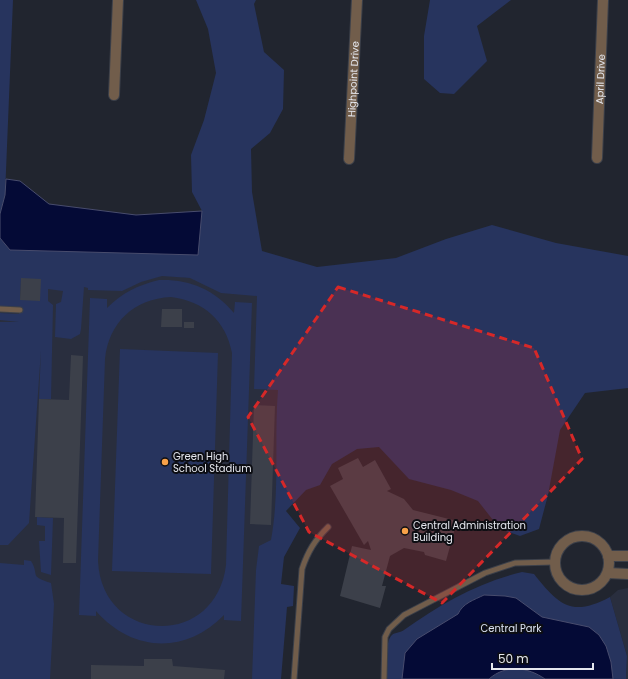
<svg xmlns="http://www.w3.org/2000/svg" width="628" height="679" viewBox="0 0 628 679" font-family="Poppins,sans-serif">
<rect width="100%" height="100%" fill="#21252f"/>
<path fill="#292e3e" d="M0,260L287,287L273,679H0Z
M628,588V679H626L627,656L610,597L618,590Z"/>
<path fill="#27345e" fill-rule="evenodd" d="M0,0H13L5,195L0,214Z
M196,0H256L254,4L264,52L284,70L283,109L270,133L251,149L252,192L262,251L317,267L396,258L446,239L492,225L556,243L628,256V388L585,393L560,430L548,495L539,529L520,536L500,529L478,501L451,490L409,479L379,447L357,449L332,464L320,485L306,490L286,511L300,528L284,557L281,584L294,586L293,606L287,607L281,679H252L256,570L259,546L271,540C280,491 274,440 278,390L254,389L257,296L221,293L190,278L162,276L141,282L122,291L88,290V288L84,287L81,329L80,334L71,339L55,337L56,304L61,302L63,291L48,289V301L53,305L51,399H39L41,350L29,523L8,545H0V322H19L0,320V313L19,314L20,307L0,306V238L10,250L202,211L192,192L191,155L204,120L216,73L208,29ZM21,279H41L20,299Z
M430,0H511L477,26L487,61L454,94L440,93L424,79V36Z
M159,280C189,279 214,289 234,313L235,302L252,303L241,621L224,620V615C185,655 132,652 96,611V616L79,615L90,298L107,299V308C122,293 138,285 159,280ZM171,297C204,301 226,321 232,353L226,565C216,649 102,645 98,561L105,359C109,322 134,299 171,297Z
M120,349L218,353L211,574L112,571Z
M37,517L53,518L51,575L41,572L39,541H45V526L37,525Z
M24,560L31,561C40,575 28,576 51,583L54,604L50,679H0V563L24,565Z
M522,572L534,574C558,604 571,618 610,597L627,656L626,679H387C387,669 385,643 391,636C394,632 400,633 404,630C440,604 479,582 522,572Z"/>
<path fill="#040a36" stroke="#484c6d" d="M6,179L20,181L49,204L136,215L202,211L198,255L10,250L0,238V214L5,195Z
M484,595L505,596L516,598L542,617L589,627L599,635L606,646L611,662L613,679H545C528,667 506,664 489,679H402L405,653L417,639L458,614C463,603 474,600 484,595Z"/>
<path fill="#3c404a" d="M21,278L41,279L40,301L20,300Z
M162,309H182V327H161Z
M184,322H194V328H184Z
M71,355L83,356L76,563H63L64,518L35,517L39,399L69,400Z
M254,405L275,406L271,525L250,524Z
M358,458L363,467L375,460L391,489L387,491L404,499L413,510L457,521L446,561L425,555L424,552L404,548L390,556L382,586H386L380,608L340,596L352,546L371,550L368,541L364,545L330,486L343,479L338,468Z
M144,659H172L173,666L225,670L224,679H91V665L144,666Z"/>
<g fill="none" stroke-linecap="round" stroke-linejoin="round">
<g stroke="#3c404a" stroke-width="7">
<path id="lane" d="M0,309L20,310
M294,679L302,569C308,551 315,540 328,527
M384,679L385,637L389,629L404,615L485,573L515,563L555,562"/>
</g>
<g stroke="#3c404a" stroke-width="12">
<g id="street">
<path d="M114,95L118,0"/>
<path id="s1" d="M597,158L603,0"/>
<path id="s2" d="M349,159L357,0"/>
<circle cx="582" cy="563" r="27"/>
<path d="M608,556H628"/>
<path d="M608,573L628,574"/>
</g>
</g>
<use href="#lane" stroke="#715d4b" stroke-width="5"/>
<use href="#street" stroke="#715d4b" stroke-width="10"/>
</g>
<path fill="#d62828" fill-opacity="0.2" stroke="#d62828" stroke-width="3" stroke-dasharray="8 5" stroke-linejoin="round" d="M338,287L534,348L582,459L442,603L309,532L248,417Z"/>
<g fill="#f7a149" stroke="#0d0e13" stroke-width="1.5">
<circle cx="165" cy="462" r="4"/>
<circle cx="405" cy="531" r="4"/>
</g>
<g text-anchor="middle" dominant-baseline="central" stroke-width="4" stroke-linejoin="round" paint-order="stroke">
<g font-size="10" fill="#e5e7ee" stroke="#0d0e13">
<text stroke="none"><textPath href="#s2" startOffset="80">Highpoint Drive</textPath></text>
<text stroke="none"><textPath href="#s1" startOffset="79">April Drive</textPath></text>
</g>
<g font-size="10" fill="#e5e7ee" stroke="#0d0e13" text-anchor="start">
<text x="173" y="456">Green High<tspan x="173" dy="12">School Stadium</tspan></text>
<text x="413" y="525">Central Administration<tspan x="413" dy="12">Building</tspan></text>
</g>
<g font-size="10" fill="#dae1f1" stroke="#0d0e13">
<text x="511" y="628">Central Park</text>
</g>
</g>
<path d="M492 663v6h101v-6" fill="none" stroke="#e5e7ee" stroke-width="2"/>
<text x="498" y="663" font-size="12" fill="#e5e7ee" stroke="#0d0e13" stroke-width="3" paint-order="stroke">50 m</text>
</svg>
